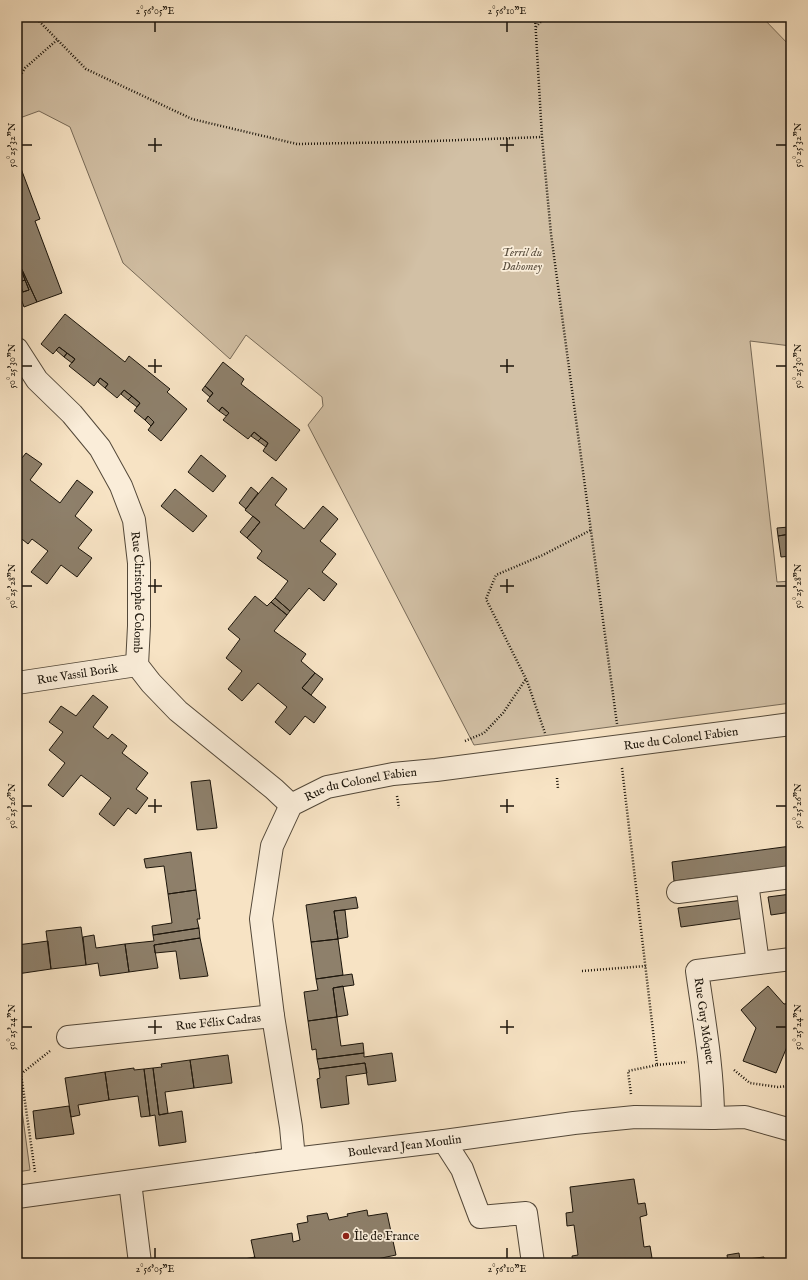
<svg xmlns="http://www.w3.org/2000/svg" width="808" height="1280" viewBox="0 0 808 1280" font-family="'IM FELL English',serif">
<rect width="100%" height="100%" fill="#f7e3c4"/>
<filter id="stains"><feTurbulence type="fractalNoise" baseFrequency=".005" numOctaves="4"/><feColorMatrix values="0 0 0 0 .2 0 0 0 0 .09 0 0 0 0 .02 0 0 0 .5 -.17"/></filter>
<radialGradient id="worn" r=".72"><stop offset=".6" stop-color="#630" stop-opacity="0"/><stop offset="1" stop-color="#630" stop-opacity=".3"/></radialGradient>
<path fill="#d2c0a5" stroke="#776a58" d="M17,17H762L791,47V346L750,341L777,582L791,581V703L474,745L308,425L323,406L322,397L246,335L230,359L123,263L70,127L39,111L17,119Z
M17,1074L30,1170L17,1172Z"/>
<path fill="#8e806b" stroke="#1c150b" d="M17,158L40,219L35,221L62,293L37,302L17,259Z
M17,259L37,302L24,307L19,293L29,290L22,272L17,273Z
M22,272L25,280L19,282L17,273Z
M25,280L29,290L23,292L19,282Z
M65,314L125,362L129,356L170,389L167,392L187,409L161,441L148,430L154,422L148,416L145,420L134,411L140,403L124,390L117,398L105,388L108,384L100,378L94,386L69,366L75,359L59,347L53,354L41,344Z
M59,347L67,353L64,357L56,350Z
M67,353L75,359L72,363L64,357Z
M223,362L244,379L241,384L300,430L276,461L263,451L268,443L254,432L248,439L223,420L229,413L222,407L219,411L207,401L213,393L205,386Z
M100,378L108,384L105,388L98,382Z
M205,386L213,393L210,397L202,390Z
M124,390L132,396L128,400L121,394Z
M132,396L140,403L137,407L128,400Z
M222,407L229,413L226,416L219,411Z
M148,416L154,422L151,426L145,420Z
M254,432L261,438L258,441L251,436Z
M261,438L268,443L266,447L258,441Z
M26,453L42,464L30,480L60,503L77,480L93,492L75,516L92,530L78,548L92,558L77,577L61,565L47,584L31,572L48,551L32,539L28,544L17,535L18,525L17,524V464Z
M201,455L226,476L213,492L188,472Z
M272,477L287,489L275,505L304,529L323,506L338,519L320,541L336,554L322,572L337,584L324,601L309,588L290,611L275,598L288,581L257,558L262,551L247,538L260,522L245,510Z
M251,487L258,493L246,509L239,503Z
M175,489L207,516L193,532L161,506Z
M253,516L260,522L247,538L240,532Z
M791,526V556L781,557L778,536L790,534L789,527Z
M789,527L790,534L778,536L777,528Z
M255,596L267,606L271,602L287,615L274,631L306,654L301,661L315,673L302,688L326,707L314,723L305,716L290,735L275,722L287,707L258,683L242,701L228,689L242,671L226,658L240,639L228,629Z
M275,598L290,611L287,615L271,602Z
M315,673L323,679L311,695L302,688Z
M93,695L108,707L93,727L108,739L112,734L127,746L122,753L148,773L136,789L148,798L136,814L128,808L114,826L99,814L111,798L81,775L63,797L48,785L65,763L49,750L63,732L49,722L61,706L76,716Z
M210,780L217,828L197,830L191,782Z
M791,846V866L674,881L672,862Z
M191,852L196,890L168,894L164,866L146,868L144,859Z
M196,890L200,919H197L199,928L153,935L152,926L172,923L168,894Z
M791,894V912L771,915L768,897Z
M356,897L358,908L334,911L338,939L311,942L306,905Z
M743,900L745,918L681,927L678,908Z
M345,910L348,937L338,939L334,911Z
M81,927L86,965L51,969L46,931Z
M199,928L200,938L154,945L158,968L129,972L125,944L154,941L153,935Z
M94,935L96,948L125,944L129,972L100,976L98,963L86,965L83,937Z
M200,938L208,976L180,979L176,951L155,953L154,945Z
M338,939L343,975L316,979L311,942Z
M48,941L51,969L17,974V945Z
M352,974L354,985L333,988L337,1017L308,1021L304,992L318,990L316,979Z
M343,986L348,1015L337,1017L333,988Z
M768,986L784,1004L791,1003V1042H789L776,1073L743,1061L756,1028L741,1010Z
M337,1017L341,1046L363,1043L364,1053L317,1059L316,1049L312,1050L308,1021Z
M364,1053V1057L392,1053L396,1081L368,1085L365,1063L319,1069L317,1059Z
M228,1055L232,1083L194,1088L190,1060Z
M190,1060L194,1088L165,1092L168,1113L159,1115L153,1068L162,1067L161,1064Z
M365,1063L367,1073L346,1076L349,1104L321,1108L317,1079L320,1078L319,1069Z
M134,1068V1070L144,1069L150,1116L141,1117L138,1096L109,1100L105,1072Z
M153,1068L159,1115L182,1111L186,1142L159,1146L155,1115L150,1116L144,1069Z
M105,1072L109,1100L78,1105L80,1115L71,1117L65,1078Z
M69,1106L74,1134L36,1139L33,1111Z
M634,1179L638,1204L645,1203L647,1215L640,1217L644,1247L650,1246L652,1258L646,1259V1263H573L572,1256L578,1255L574,1225L567,1226L566,1213L573,1212L570,1187Z
M367,1210L368,1216L387,1213L396,1255L377,1259L378,1263H256L251,1240L292,1233L293,1242L300,1240L297,1224L308,1222L307,1216L327,1213L329,1220L348,1216L347,1214Z
M739,1253L740,1260L764,1257L765,1263H719L728,1262L727,1255Z
M255,1257L256,1263H228V1262Z
M697,1259V1263H684V1261Z"/>
<g fill="none" stroke-linecap="round" stroke-linejoin="round">
<g stroke="#534839" stroke-width="24">
<g id="minor">
<path id="s1" d="M17,349L37,380L72,414L100,448L121,486L134,520L139,563V626L137,665L151,683L178,711L274,789L291,805"/>
<path id="s2" d="M17,683L137,665"/>
<path d="M747,883L791,877"/>
<path d="M678,892L747,883L758,963"/>
<path id="s3" d="M68,1037L273,1016"/>
<path d="M713,1118C713,1069 704,1020 697,971L791,959"/>
<path d="M444,1141L462,1169L480,1217L526,1213L533,1263"/>
<path id="s4" d="M294,1159L291,1127L273,1016L261,919L272,846L291,805L327,787L393,774L436,770L791,724"/>
<path d="M130,1182L140,1263"/>
<path id="s5" d="M17,1197L294,1159L444,1141L574,1123L635,1117L713,1118L745,1117L791,1130"/>
</g>
</g>
<path stroke="#1c150b" stroke-width="2.5" stroke-dasharray="1 2" stroke-linecap="butt" d="M35,17L86,69L192,119L297,144L406,142L542,137
M535,17L542,137L551,234L617,724
M536,27L545,17
M17,81L25,68L57,40
M545,733L527,681L486,599L496,575L543,555L591,530
M465,741L484,733L503,713L526,679
M622,768L657,1065L628,1071L631,1094
M557,778L558,789
M397,796L399,808
M582,971L646,966
M657,1065L687,1062
M734,1070L750,1083L778,1087L791,1086
M35,1172L21,1074L50,1051"/>
<use href="#minor" stroke="#faedd9" stroke-width="22"/>
</g>
<path fill="none" stroke="#1c150b" stroke-width="1.5" d="M155,22V32M507,22V32M155,138V152M507,138V152M22,145H32M148,145H162M500,145H514M776,145H786M155,359V373M507,359V373M22,366H32M148,366H162M500,366H514M776,366H786M155,579V593M507,579V593M22,586H32M148,586H162M500,586H514M776,586H786M155,799V813M507,799V813M22,806H32M148,806H162M500,806H514M776,806H786M155,1020V1034M507,1020V1034M22,1027H32M148,1027H162M500,1027H514M776,1027H786M155,1248V1258M507,1248V1258"/>
<circle fill="#8f2418" stroke="#faedd9" stroke-width="1.5" cx="346" cy="1236" r="4"/>
<g text-anchor="middle" dominant-baseline="central" stroke-width="3.5" stroke-linejoin="round" paint-order="stroke">
<g font-size="12" font-style="italic" fill="#5c5141" stroke="#faedd9">
<text x="522" y="252">Terril du<tspan x="522" dy="14">Dahomey</tspan></text>
</g>
<g font-size="12" fill="#1c150b" stroke="#faedd9">
<text stroke="none"><textPath href="#s1" startOffset="282">Rue Christophe Colomb</textPath></text>
<text stroke="none"><textPath href="#s2" startOffset="61">Rue Vassil Borik</textPath></text>
<text stroke="none"><textPath href="#s4" startOffset="759">Rue du Colonel Fabien</textPath></text>
<text stroke="none"><textPath href="#s4" startOffset="435">Rue du Colonel Fabien</textPath></text>
<text stroke="none"><textPath href="#s3" startOffset="151">Rue Félix Cadras</textPath></text>
<text transform="translate(704 1021) rotate(82)">Rue Guy Môquet</text>
<text stroke="none"><textPath href="#s5" startOffset="391">Boulevard Jean Moulin</textPath></text>
</g>
<g font-size="12" fill="#1c150b" stroke="#faedd9" text-anchor="start">
<text x="354" y="1236">Île de France</text>
</g>
</g>
<rect width="808" height="1280" fill="none" stroke="#f7e3c4" stroke-width="44"/>
<rect x="22" y="22" width="764" height="1236" fill="none" stroke="#1c150b" stroke-width="1.5"/>
<g font-size="10" text-anchor="middle" fill="#1c150b">
<text x="155" y="14">2°56'05"E</text>
<text x="507" y="14">2°56'10"E</text>
<text transform="translate(11 145) rotate(-90)" y="4">50°25'32"N</text>
<text transform="translate(797 145) rotate(-90)" y="4">50°25'32"N</text>
<text transform="translate(11 366) rotate(-90)" y="4">50°25'30"N</text>
<text transform="translate(797 366) rotate(-90)" y="4">50°25'30"N</text>
<text transform="translate(11 586) rotate(-90)" y="4">50°25'28"N</text>
<text transform="translate(797 586) rotate(-90)" y="4">50°25'28"N</text>
<text transform="translate(11 806) rotate(-90)" y="4">50°25'26"N</text>
<text transform="translate(797 806) rotate(-90)" y="4">50°25'26"N</text>
<text transform="translate(11 1027) rotate(-90)" y="4">50°25'24"N</text>
<text transform="translate(797 1027) rotate(-90)" y="4">50°25'24"N</text>
<text x="155" y="1272">2°56'05"E</text>
<text x="507" y="1272">2°56'10"E</text>
</g>
<rect width="100%" height="100%" filter="url(#stains)"/>
<rect width="100%" height="100%" fill="url(#worn)"/>
</svg>
